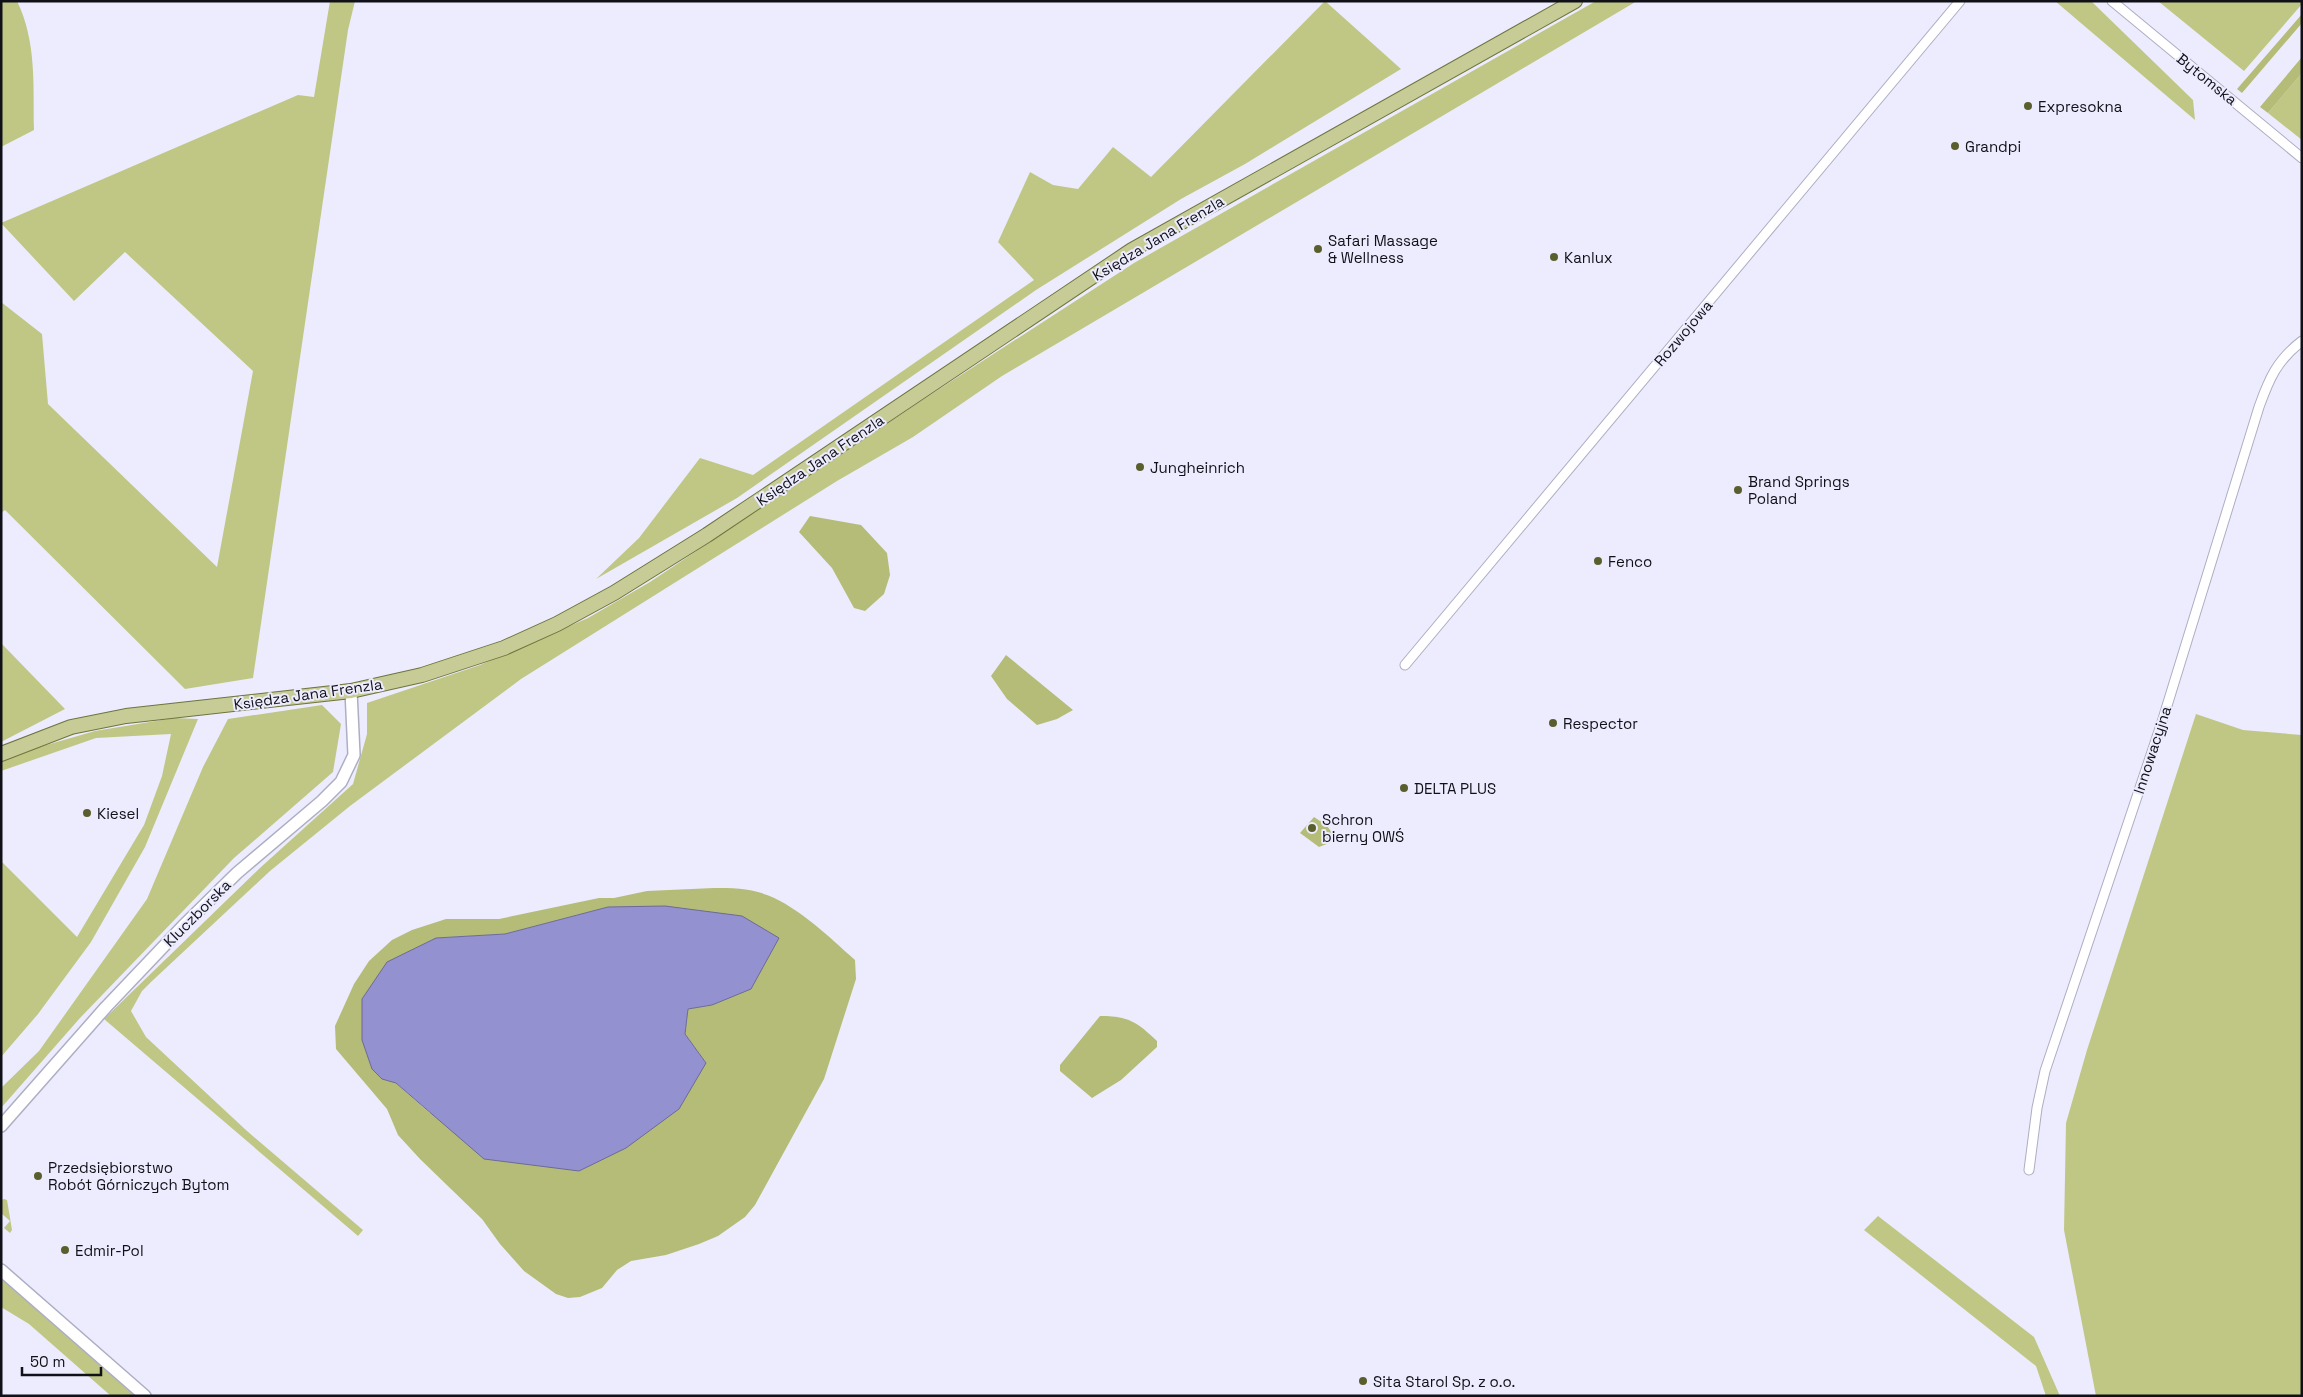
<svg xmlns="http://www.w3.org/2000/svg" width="2303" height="1397" viewBox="0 0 2303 1397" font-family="'Space Grotesk',sans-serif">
<rect width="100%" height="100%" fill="#ececfe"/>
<path fill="#c0c784" d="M1,1H17C37,42 33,87 34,130L1,147Z
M330,1H355L348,30L253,678L185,689L5,510L1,513V302L42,334L48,404L217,567L253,371L125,252L74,301L1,223L298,95L314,97Z
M1325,1L1401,69L1245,164L1181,199L1036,290L737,498L596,579L639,538L700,458L753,475L1034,280L998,242L1030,172L1053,185L1078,189L1113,147L1151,177Z
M1596,1H1637L1002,376L913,437L837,481L521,679L350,806L270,871L151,982L142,991L131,1011L146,1037L247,1131L363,1230L358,1236L104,1019L261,867L353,784L367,734V703L480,665L588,618L650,582L924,399L1134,263Z
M2055,1H2091L2193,100L2195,120Z
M2158,1H2302V4L2244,71Z
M2302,73V140L2268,113Z
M1,643L65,709L1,742Z
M322,705L341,724L333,772L234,858L80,1018L1,1108V1088L39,1051L147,899L203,767L228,719Z
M2196,714L2243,730L2302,735V1396H2096L2064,1230L2066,1123L2087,1050Z
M174,718L198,719L145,847L91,942L38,1014L1,1057V861L77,937L144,825L162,776L171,734L96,738L1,771V761L36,748L95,731Z
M4,1199L7,1200L12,1230L10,1233L4,1228L10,1221L1,1213V1200Z
M1878,1216L2034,1337L2060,1396H2046L2036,1366L1864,1230Z
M1,1277L137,1396H111L29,1324L1,1307Z"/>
<path fill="#b5bc77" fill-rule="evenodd" d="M2302,14V23L2242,93L2237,89Z
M2302,57V73L2268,113L2260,107Z
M810,516L861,525L887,553L890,575L884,594L865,611L854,608L832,568L799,532Z
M1006,655L1073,710L1057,719L1037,725L1007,699L991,676Z
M1314,817L1320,821L1323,820L1337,840L1319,847L1300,833Z
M714,888C732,888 750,888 767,895C800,908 829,937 855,960L856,979L824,1079L755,1205L745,1217L718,1236L699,1244L666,1255L631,1261L617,1270L602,1288L580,1297L568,1298L556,1294L524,1271L500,1244L482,1219L420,1159L398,1135L387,1109L336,1049L335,1026L354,984L369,961L392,940L412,930L446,919H499L599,898H614L647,891ZM608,907L742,916L712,1005L688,1009L685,1034L706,1063L430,1113L396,1083L436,938L505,934Z
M1100,1016C1129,1016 1137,1022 1157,1041V1047L1121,1080L1092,1098L1060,1071V1065Z"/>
<path fill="#9391cf" stroke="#6c6a98" d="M665,906L742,916L779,938L751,989L712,1005L688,1009L685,1034L706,1063L679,1109L626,1148L579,1171L484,1159L396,1083L382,1079L372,1069L362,1040V999L387,962L436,938L505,934L608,907Z"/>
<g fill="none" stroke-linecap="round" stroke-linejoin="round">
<g stroke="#aeaec3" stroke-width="11">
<path id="minor" d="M2112,1L2302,158
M1405,665L1960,1
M2029,1170L2037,1108L2045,1071L2162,722L2259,407C2269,379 2277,360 2302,341"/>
</g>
<g stroke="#aeaec3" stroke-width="14">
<path id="tertiary" d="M1,1126L106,1007L183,926L237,873L322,801L341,782L354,755L351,691
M1,1270L145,1396"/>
</g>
<g stroke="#6f743d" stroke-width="16">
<path id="primary" d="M1,754L71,727L126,716L351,691L422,675L504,648L557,624L614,593L707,535L1132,250L1575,1"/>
</g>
<use href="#minor" stroke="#fff" stroke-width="9"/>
<use href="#tertiary" stroke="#fff" stroke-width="11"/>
<use href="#primary" stroke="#c7cc97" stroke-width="14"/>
</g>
<g fill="#5a5e2c" stroke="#ececfe" stroke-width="2">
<circle cx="2028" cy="106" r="5"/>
<circle cx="1955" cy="146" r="5"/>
<circle cx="1318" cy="249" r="5"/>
<circle cx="1554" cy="257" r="5"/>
<circle cx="1140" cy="467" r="5"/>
<circle cx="1738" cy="490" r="5"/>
<circle cx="1598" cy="561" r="5"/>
<circle cx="1553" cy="723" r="5"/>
<circle cx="1404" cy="788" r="5"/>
<circle cx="87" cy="813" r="5"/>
<circle cx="1312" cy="828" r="5"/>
<circle cx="38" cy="1176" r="5"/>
<circle cx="65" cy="1250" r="5"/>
<circle cx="1363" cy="1381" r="5"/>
</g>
<g text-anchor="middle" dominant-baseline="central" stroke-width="4" stroke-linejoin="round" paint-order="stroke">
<g font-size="15" fill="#101018" stroke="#ececfe">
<text transform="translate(2207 79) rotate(39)">Bytomska</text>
<text transform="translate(1158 238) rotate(-31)">Księdza Jana Frenzla</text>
<text transform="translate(1683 333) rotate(-50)">Rozwojowa</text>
<text transform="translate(820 460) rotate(-34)">Księdza Jana Frenzla</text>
<text transform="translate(308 694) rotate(-8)">Księdza Jana Frenzla</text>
<text transform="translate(2152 750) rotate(-72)">Innowacyjna</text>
<text transform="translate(197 913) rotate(-45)">Kluczborska</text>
</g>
<g font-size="15" fill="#101018" stroke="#ececfe" text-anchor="start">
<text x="2038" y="106">Expresokna</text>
<text x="1965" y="146">Grandpi</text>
<text x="1328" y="240">Safari Massage<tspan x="1328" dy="17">&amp; Wellness</tspan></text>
<text x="1564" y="257">Kanlux</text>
<text x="1150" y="467">Jungheinrich</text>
<text x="1748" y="481">Brand Springs<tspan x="1748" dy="17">Poland</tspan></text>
<text x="1608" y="561">Fenco</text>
<text x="1563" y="723">Respector</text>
<text x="1414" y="788">DELTA PLUS</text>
<text x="97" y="813">Kiesel</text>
<text x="1322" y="819">Schron<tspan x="1322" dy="17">bierny OWŚ</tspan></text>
<text x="48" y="1167">Przedsiębiorstwo<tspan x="48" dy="17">Robót Górniczych Bytom</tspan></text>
<text x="75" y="1250">Edmir-Pol</text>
<text x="1373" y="1381">Sita Starol Sp. z o.o.</text>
</g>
</g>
<rect width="2303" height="1397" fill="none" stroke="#101018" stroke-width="5"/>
<path d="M22 1367v8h79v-8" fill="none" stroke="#101018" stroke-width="2.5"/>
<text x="30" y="1367" font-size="15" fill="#101018" stroke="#ececfe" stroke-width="4" paint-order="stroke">50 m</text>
</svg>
